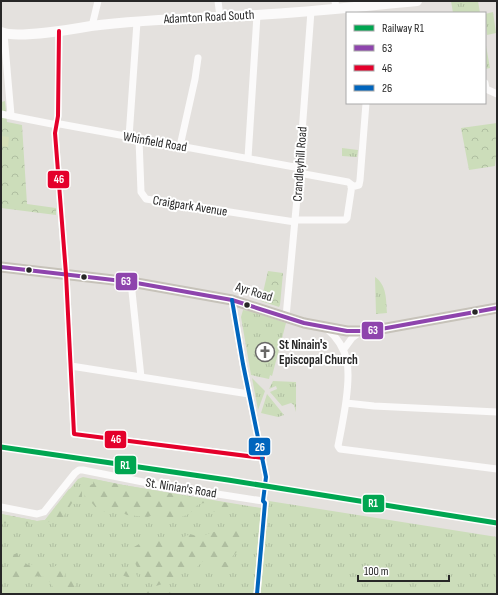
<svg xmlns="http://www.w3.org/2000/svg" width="498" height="595" viewBox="0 0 498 595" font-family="'Sofia Sans Condensed',sans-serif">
<defs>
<pattern id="grass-tufts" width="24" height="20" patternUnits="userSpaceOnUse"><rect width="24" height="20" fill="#ccddba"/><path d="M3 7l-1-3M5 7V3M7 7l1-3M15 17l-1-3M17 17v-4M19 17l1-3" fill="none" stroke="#afbea0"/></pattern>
<pattern id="forest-firs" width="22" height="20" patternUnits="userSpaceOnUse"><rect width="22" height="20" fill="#ccddba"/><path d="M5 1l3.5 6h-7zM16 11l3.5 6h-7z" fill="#afbea0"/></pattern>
<pattern id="park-crowns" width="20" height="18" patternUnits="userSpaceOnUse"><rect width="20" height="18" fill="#ccddba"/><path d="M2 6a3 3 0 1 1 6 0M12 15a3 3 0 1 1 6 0" fill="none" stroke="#afbea0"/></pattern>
</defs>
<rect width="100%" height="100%" fill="#e4e1de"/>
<path fill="url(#grass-tufts)" d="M451,1H478L480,13H453Z
M493,12L496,33L487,35L485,14Z
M485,40L490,68L485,69Z
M342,148L358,150L357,157L342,156Z
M375,277C387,285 386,300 387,313L376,314Z
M243,310L251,311L286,323L272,376L270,375L269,379L251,375L241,317Z
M252,378L265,391L258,410Z
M273,381L296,382V412L294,405L291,403L282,406L270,392L277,389L276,386L269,389Z
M267,394L284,415L278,417L261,413Z
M83,477L123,485L261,508L268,509L269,501L497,537V594H1V514L37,521L45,520L78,479Z"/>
<path fill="url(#forest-firs)" d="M94,479L123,485L239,505L223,511L219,510L214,512L205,503C196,503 196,508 190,513C182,519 159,522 153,515L148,517L127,515L119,511L113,510L106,512L97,509L91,502L85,501L84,487L93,484Z
M82,487V501L79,504L72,503L63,517H57L45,524L1,523V514L37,521L45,520L69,489Z
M240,527C248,539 240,550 231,558L216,559L205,557L202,552H201L203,561L197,567L188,570L177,568L179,571C172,580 167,583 156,586L143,580L129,550L149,538L164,541L173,538H182L190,534L200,537L210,533L229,528Z
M17,553L20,559L28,565L40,563L48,570L65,561L67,570L62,582L54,589C47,574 41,575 26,578C20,580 8,579 1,578V564L4,567L16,570L12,561L13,555Z
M214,562H233L235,565L232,573L226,575L216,572L213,568Z
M119,567L135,572L138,578L135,580L119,574L116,571V568Z
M71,569L77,570L78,575L74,591L68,593V590L63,585L67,574Z
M150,590L169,592L173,594H143Z"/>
<path fill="url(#park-crowns)" d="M5,101L7,122L22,125L27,204L56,208V215L1,208V102Z
M497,123V148L495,166L469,170L461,128Z
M268,271L283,273L280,305L279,307L261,301Z"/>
<path fill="#d6e0b8" d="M1,136L9,137L8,147L1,146Z"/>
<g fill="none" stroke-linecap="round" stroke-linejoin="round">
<path stroke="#fbfafa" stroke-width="7" d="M218,1L220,17
M335,1L336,9
M92,26L98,1
M59,31L58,116L55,133L66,274L74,434L263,458
M4,34L11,115
M485,83L486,89L497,94
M1,114L52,124H60L300,168
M129,137L137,22
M139,139L141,192L146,199L295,222
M180,146L195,79L198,58
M248,158L257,15
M351,187L359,185L360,180L366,103
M295,220H345L347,218L352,185L348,182L299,173
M131,282L141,377
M232,300L243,364L266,477L263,501L265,503L257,594
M286,317L298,187L311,11
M326,328C351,349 350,371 346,401C344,416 341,431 338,446L340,449L497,469
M344,349L352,338L360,332
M71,366L249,394
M346,403L374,406L497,412
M1,507L37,514L44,512L75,473L79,470H83L153,484L263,501"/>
<path stroke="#fbfafa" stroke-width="10" d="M1,32C14,39 74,29 91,26C146,19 202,18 257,15C311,12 364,6 417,1"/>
<path stroke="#c6c2b9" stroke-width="11" d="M1,267L131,282L232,300L304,323L347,331H370L497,308"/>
<g stroke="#fff" stroke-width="7">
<path id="bus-1" d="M1,267L131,282L232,300L304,323L347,331H370L497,308"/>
</g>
<g stroke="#fff" stroke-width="7">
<path id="bus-2" d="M59,31L58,116L55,133L66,274L74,434L263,458"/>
</g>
<g stroke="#fff" stroke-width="7">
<path id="bus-3" d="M232,300L243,364L266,477L263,501L265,503L257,594"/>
</g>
<use href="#bus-1" stroke="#8e44ad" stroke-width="4"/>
<use href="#bus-2" stroke="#e4002b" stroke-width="4"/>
<use href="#bus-3" stroke="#0065bd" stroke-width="4"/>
<g stroke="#fff" stroke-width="8">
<path id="rail-1" d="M1,447L228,480L497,523"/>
</g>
<use href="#rail-1" stroke="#00a651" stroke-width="5"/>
</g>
<defs>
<g id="church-ring" transform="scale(1)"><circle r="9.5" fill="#fff" stroke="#696867" stroke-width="1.5"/><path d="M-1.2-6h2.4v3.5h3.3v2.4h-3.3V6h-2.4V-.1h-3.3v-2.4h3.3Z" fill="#696867"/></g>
</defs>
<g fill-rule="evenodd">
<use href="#church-ring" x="265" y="352"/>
</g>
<g fill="#272727" stroke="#fff" stroke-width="1.5">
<circle cx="29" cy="270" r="3.5"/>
<circle cx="84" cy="277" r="3.5"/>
<circle cx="247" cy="305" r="3.5"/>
<circle cx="475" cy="312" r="3.5"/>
</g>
<g text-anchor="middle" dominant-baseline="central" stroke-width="4" stroke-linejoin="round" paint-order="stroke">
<g font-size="13" fill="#272727" stroke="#fff">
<text transform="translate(209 17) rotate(-3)">Adamton Road South</text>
<text transform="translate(155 142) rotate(10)">Whinfield Road</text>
<text transform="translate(300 164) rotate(-86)">Crandleyhill Road</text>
<text transform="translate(190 206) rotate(9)">Craigpark Avenue</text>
<text transform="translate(254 292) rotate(17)">Ayr Road</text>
<text transform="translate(181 488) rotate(9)">St. Ninian's Road</text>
</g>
<g font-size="13" font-weight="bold" fill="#272727" stroke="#fff" text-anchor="start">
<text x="279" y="345">St Ninain's<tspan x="279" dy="15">Episcopal Church</tspan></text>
</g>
</g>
<g stroke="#fff" stroke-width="1.5">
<rect x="47" y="170" width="23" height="19" rx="4" fill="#e4002b"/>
<rect x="115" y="272" width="23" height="19" rx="4" fill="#8e44ad"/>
<rect x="361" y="321" width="23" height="19" rx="4" fill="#8e44ad"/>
<rect x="104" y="430" width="23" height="19" rx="4" fill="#e4002b"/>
<rect x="248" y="437" width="23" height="19" rx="4" fill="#0065bd"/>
<rect x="114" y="455" width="23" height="20" rx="4" fill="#00a651"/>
<rect x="362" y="494" width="23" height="19" rx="4" fill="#00a651"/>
</g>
<g font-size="11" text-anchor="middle" font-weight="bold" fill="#fff">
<text x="59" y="183">46</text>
<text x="126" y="285">63</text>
<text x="373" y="334">63</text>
<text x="116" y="443">46</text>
<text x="260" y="451">26</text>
<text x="125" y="469">R1</text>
<text x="373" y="507">R1</text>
</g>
<rect width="498" height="595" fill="none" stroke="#272727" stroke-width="4"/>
<rect x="346" y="12" width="140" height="92" fill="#ffffff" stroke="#a9a9a9"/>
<rect x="354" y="25" width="20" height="6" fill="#00a651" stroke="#a9a9a9"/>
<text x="382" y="32" font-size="12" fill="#272727">Railway R1</text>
<rect x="354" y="45" width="20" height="6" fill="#8e44ad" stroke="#a9a9a9"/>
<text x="382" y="52" font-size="12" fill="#272727">63</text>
<rect x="354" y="65" width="20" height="6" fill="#e4002b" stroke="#a9a9a9"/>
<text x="382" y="72" font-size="12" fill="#272727">46</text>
<rect x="354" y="85" width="20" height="6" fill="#0065bd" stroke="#a9a9a9"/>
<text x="382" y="92" font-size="12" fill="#272727">26</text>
<path d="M358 575v6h91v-6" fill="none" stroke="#272727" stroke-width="2"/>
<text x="364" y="575" font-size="12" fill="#272727" stroke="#ffffff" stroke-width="3" paint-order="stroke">100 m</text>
</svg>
